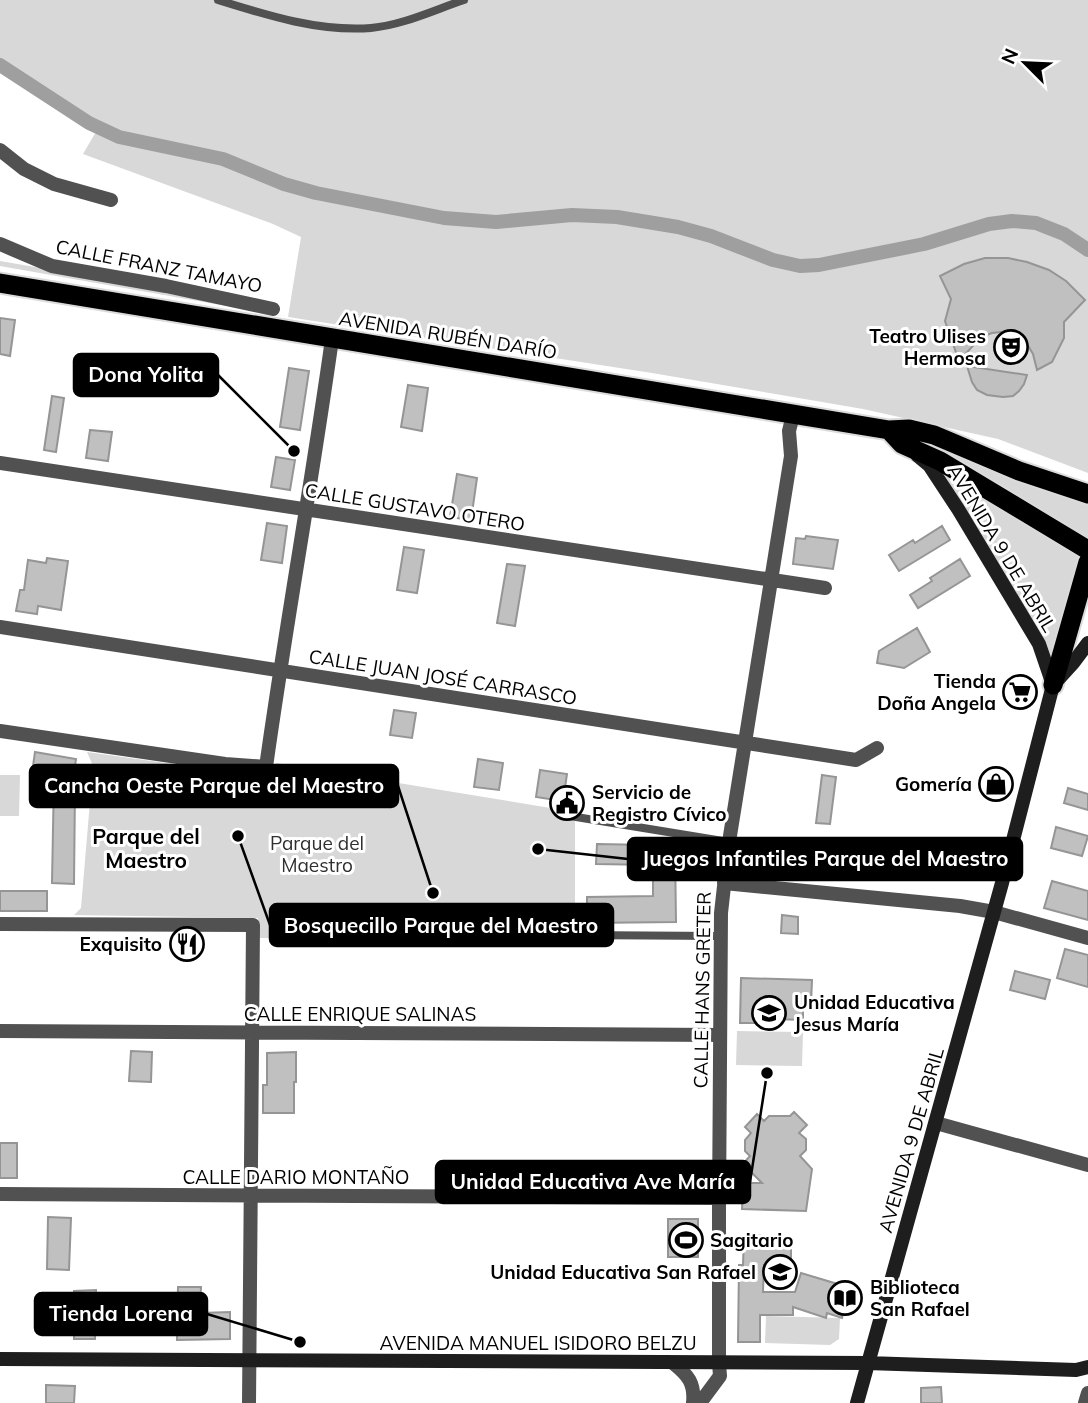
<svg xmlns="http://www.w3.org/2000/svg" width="1088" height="1403" viewBox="0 0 1088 1403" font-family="Mulish,sans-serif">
<rect width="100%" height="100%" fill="#fff"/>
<path fill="#d8d8d8" d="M0,0H1088V473L998,439L863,409L652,373L288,317L0,266V261C96,277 192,297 288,317L301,237L273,224L83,154L100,125L0,59Z
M915,438C974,457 1029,485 1088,504V540L950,456Z
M942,473L1083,555L1053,661Z
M87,752L273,778L276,763L575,812V940L259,938L258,918L74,915L81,908L93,766Z
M0,775H20L19,816H0Z
M737,1031L803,1032L802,1066L736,1065Z
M766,1316L840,1318L839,1339L830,1345L765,1343Z"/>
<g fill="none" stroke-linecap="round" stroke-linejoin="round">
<path stroke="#9f9f9f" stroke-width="14" d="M0,65L89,123L119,137L223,159L284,184L316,193L444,218L496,222L572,215L617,217L678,227L711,236L773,260L800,266L819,265L924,244L989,224L1012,221L1036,223L1064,234L1088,250"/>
</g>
<path fill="#c0c0c0" stroke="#959595" stroke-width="2" d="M985,258H1008L1027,262L1049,270L1066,281L1085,300L1064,322V338L1052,362L1037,370L1033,354L1027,344L1018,337L1001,332L992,333L981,337L959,361L945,321L951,299L940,276L964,264Z
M0,318L15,320L10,356L0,354Z
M967,366L1027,375L1024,384L1019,391L1013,396L1003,397L987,395L977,390L972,382Z
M289,368L309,371L300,430L280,427Z
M408,385L428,388L422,431L401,427Z
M52,396L64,398L56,452L44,450Z
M90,430L112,432L108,461L86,458Z
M276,457L295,460L290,490L271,487Z
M457,474L477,478L471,520L450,517Z
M267,523L287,526L282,563L261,560Z
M942,526L950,540L899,571L889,555L913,540L915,543Z
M806,536L838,540L833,569L793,564L796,538L805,539Z
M404,547L424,550L417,593L397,590Z
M47,558L68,561L61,610L38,606L37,614L16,611L20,590H24L28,560L46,563Z
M960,559L970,576L918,608L910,595L932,581L930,578Z
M507,564L525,566L515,626L497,623Z
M917,628L930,652L904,668L877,663L879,651Z
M394,710L416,713L412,738L390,735Z
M35,752L76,759L72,788H75L74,884L52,883L54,776L32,773Z
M478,759L503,763L499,790L474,787Z
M540,770L567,774L563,801L536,797Z
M822,775L836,777L830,824L816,823Z
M1068,788L1088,794V810L1064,803Z
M1056,827L1088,836L1082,856L1051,848Z
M597,844L651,845V848H675L676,922L587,923V897L653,896V865L596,864Z
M1052,881L1088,891V920L1044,908Z
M0,891H47V911H0Z
M782,915L798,917V934L781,933Z
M1065,949L1088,955V987L1057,978Z
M1015,971L1050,980L1045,999L1010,990Z
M741,978L812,980L811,1004H803V1020L773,1019V1023H740Z
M131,1051L152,1052L151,1082L129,1081Z
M296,1052V1082H294V1113H263V1085H267V1053Z
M794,1112L807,1125L799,1133L806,1139V1150L800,1156L812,1169L806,1211L742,1209L743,1183H762L743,1164L750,1156L745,1151V1140L751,1133L745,1127L757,1114L764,1121L769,1116H790Z
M0,1143H17V1178H0Z
M48,1217L71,1218L69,1270L47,1269Z
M668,1219H698V1257H668Z
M744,1235L791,1236V1265H764L763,1292H795L801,1273L851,1288L842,1318L827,1313L826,1318L793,1307V1315H760V1342H738L739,1265H743Z
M178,1287H201L200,1313L230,1312V1339L177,1340Z
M96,1290L95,1339H74V1291Z
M46,1385L75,1386L74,1403H46Z
M941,1387L942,1403H921V1388Z"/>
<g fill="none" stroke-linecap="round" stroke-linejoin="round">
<g stroke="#dbdbdb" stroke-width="23">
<path id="trunk" d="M0,283L889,430L909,429L934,435L1019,471L1088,494
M889,430L902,444L940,461L1088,550
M1053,685L1088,562"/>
</g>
<path stroke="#515151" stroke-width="8" d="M218,0C266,15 319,32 371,28C403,25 434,10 464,0
M570,816L729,842
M571,935L721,936"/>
<path stroke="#515151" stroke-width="14" d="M0,150L24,169L54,184L111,200
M0,244L52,266L166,286L273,309
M0,463L825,588
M0,627L856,760L877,748
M0,731L225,764L266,767C286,624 312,482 332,339
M724,883L960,906L994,912L1088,938
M0,924L253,925L249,1403
M0,1031L720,1035
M936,1123L1088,1165
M0,1194L719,1198
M719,1363V1208L721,913L729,842L791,456L789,431L793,415
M1085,1403L1088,1393"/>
<path stroke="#515151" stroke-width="14" d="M673,1363C688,1375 695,1383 693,1403
M700,1403L720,1376L719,1363"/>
<path stroke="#1e1e1e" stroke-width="14" d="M917,455L929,465L958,509L1039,644L1053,685
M0,1359L867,1363L1076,1370L1088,1367
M857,1403L1002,883L1053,685L1073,663L1088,643"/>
<use href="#trunk" stroke="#000" stroke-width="19"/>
</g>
<defs>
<g id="theatre-ring" transform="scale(1.75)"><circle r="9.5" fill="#fff" stroke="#000" stroke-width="1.5"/><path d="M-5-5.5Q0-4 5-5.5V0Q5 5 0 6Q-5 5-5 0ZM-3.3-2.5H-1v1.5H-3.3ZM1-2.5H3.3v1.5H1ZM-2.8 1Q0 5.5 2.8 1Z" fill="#000"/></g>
<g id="supermarket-ring" transform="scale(1.75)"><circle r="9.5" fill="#fff" stroke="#000" stroke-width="1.5"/><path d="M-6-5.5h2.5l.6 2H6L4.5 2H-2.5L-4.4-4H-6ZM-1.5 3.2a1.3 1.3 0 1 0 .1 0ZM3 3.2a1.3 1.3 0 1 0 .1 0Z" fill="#000"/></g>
<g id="shop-ring" transform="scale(1.75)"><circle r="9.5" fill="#fff" stroke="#000" stroke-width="1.5"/><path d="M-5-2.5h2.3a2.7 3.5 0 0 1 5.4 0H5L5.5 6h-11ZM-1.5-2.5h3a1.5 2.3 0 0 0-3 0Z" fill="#000"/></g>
<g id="civic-ring" transform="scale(1.75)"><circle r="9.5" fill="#fff" stroke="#000" stroke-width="1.5"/><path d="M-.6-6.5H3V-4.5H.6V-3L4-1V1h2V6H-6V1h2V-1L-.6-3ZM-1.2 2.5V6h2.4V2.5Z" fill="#000"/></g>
<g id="restaurant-ring" transform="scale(1.75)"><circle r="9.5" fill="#fff" stroke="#000" stroke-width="1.5"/><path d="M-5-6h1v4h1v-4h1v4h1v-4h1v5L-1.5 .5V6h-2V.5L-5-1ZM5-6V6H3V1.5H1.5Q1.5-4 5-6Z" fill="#000"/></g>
<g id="school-ring" transform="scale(1.75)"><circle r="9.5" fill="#fff" stroke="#000" stroke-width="1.5"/><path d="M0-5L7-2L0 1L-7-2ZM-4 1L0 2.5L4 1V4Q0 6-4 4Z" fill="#000"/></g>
<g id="stadium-ring" transform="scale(1.75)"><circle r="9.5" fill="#fff" stroke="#000" stroke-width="1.5"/><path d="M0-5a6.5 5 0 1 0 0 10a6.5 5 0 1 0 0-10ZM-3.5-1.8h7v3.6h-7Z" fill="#000"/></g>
<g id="library-ring" transform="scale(1.75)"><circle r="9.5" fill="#fff" stroke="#000" stroke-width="1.5"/><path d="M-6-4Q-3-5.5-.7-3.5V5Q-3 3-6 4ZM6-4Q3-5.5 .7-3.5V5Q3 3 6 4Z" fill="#000"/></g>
</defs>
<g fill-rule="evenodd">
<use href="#theatre-ring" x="1011" y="347"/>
<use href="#supermarket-ring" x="1020" y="692"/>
<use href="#shop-ring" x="996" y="784"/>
<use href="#civic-ring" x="567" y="803"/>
<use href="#restaurant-ring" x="187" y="944"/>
<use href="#school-ring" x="769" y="1013"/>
<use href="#stadium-ring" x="686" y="1240"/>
<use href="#school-ring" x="780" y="1272"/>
<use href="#library-ring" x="845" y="1298"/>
</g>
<g text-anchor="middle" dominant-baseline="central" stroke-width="6" stroke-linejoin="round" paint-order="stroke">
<g font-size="19" fill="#000" stroke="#fff">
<text transform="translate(159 266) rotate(11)">CALLE FRANZ TAMAYO</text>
<text transform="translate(448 335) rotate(9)">AVENIDA RUBÉN DARÍO</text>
<text transform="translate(415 507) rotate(9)">CALLE GUSTAVO OTERO</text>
<text transform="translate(1002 548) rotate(59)">AVENIDA 9 DE ABRIL</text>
<text transform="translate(443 677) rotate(9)">CALLE JUAN JOSÉ CARRASCO</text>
<text transform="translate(702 990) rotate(-89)">CALLE HANS GRETER</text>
<text x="360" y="1014">CALLE ENRIQUE SALINAS</text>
<text transform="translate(911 1140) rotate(-74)">AVENIDA 9 DE ABRIL</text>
<text x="296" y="1177">CALLE DARIO MONTAÑO</text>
<text x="538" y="1343">AVENIDA MANUEL ISIDORO BELZU</text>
</g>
<g font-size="19" font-weight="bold" fill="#000" stroke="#fff" text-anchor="end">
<text x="986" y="336">Teatro Ulises<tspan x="986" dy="22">Hermosa</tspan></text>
<text x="996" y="681">Tienda<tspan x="996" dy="22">Doña Angela</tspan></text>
<text x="972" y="784">Gomería</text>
<text x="592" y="792" text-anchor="start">Servicio de<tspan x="592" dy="22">Registro Cívico</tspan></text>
<text x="162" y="944">Exquisito</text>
<text x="794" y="1002" text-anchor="start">Unidad Educativa<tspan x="794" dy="22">Jesus María</tspan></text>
<text x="710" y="1240" text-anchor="start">Sagitario</text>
<text x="756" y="1272">Unidad Educativa San Rafael</text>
<text x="870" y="1287" text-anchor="start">Biblioteca<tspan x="870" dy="22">San Rafael</tspan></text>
</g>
<g font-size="19" fill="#2f2f2f" stroke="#fff">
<text x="317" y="843">Parque del<tspan x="317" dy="22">Maestro</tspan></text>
</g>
<g font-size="21" font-weight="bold" fill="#000" stroke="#fff">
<text x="146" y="836">Parque del<tspan x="146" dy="24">Maestro</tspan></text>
</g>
</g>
<path fill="none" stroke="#000" stroke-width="2.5" d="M294 451L218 375M433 893L398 786M538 849L628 859M238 836L270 925M767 1073L750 1182M300 1342L207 1314"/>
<g fill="#000" stroke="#fff" stroke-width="2.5">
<circle cx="294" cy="451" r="7"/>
<circle cx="433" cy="893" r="7"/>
<circle cx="538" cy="849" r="7"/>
<circle cx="238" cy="836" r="7"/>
<circle cx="767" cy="1073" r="7"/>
<circle cx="300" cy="1342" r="7"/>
</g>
<g fill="#000" stroke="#000" stroke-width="2.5">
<rect x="74" y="354" width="144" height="42" rx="7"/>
<rect x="30" y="765" width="368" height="42" rx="7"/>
<rect x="628" y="838" width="394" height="42" rx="7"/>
<rect x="270" y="904" width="343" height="42" rx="7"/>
<rect x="436" y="1161" width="314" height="42" rx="7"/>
<rect x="35" y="1293" width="172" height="42" rx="7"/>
</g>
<g font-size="21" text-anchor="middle" font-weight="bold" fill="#fff">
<text x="146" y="382">Dona Yolita</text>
<text x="214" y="793">Cancha Oeste Parque del Maestro</text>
<text x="825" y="866">Juegos Infantiles Parque del Maestro</text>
<text x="441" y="933">Bosquecillo Parque del Maestro</text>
<text x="593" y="1189">Unidad Educativa Ave María</text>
<text x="121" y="1321">Tienda Lorena</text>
</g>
<g transform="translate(1025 63) rotate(294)" stroke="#ffffff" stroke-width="5" paint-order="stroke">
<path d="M0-5L12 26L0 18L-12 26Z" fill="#000000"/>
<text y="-10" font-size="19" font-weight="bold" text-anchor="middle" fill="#000000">N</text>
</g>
</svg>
